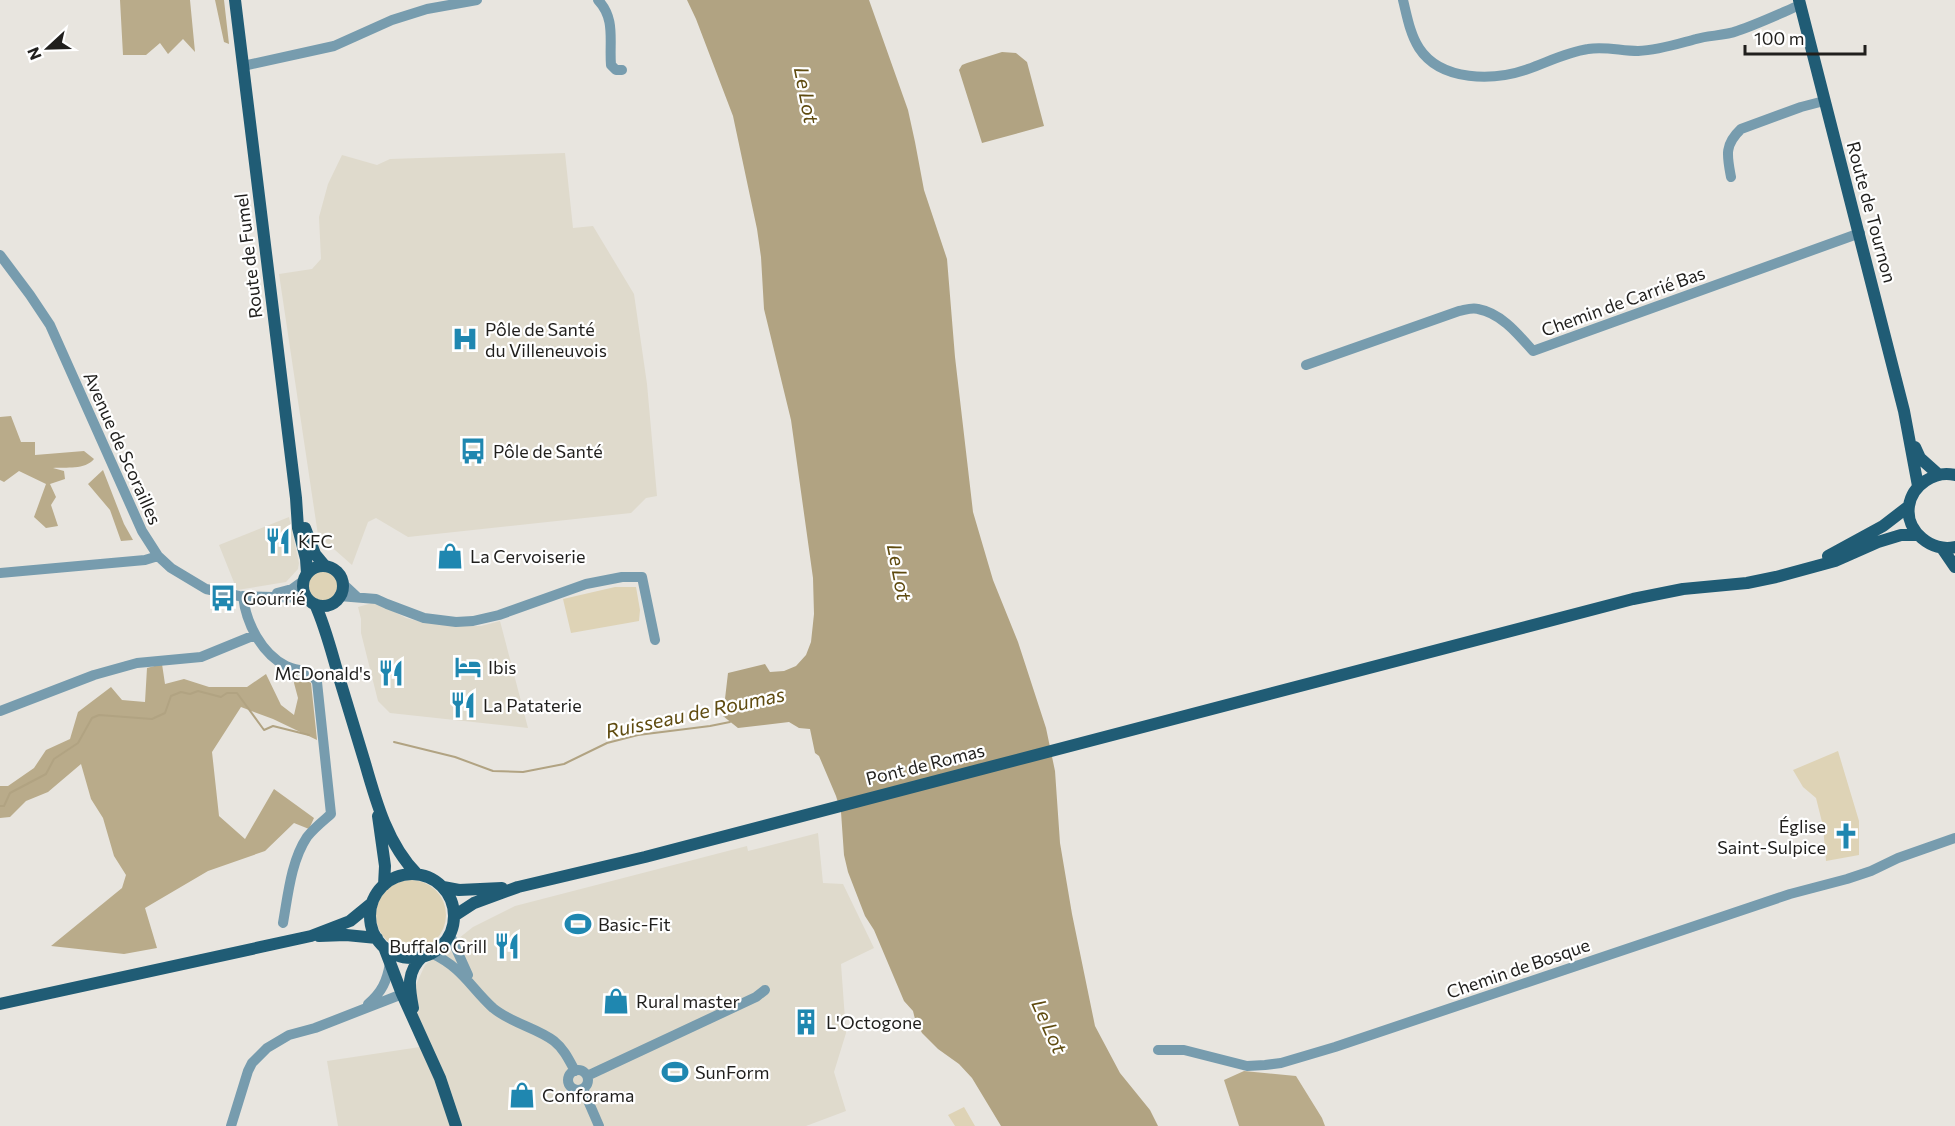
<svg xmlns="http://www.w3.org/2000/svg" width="1955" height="1126" viewBox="0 0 1955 1126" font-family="Commissioner,sans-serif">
<rect width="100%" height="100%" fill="#e8e5df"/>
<path fill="#dfdacc" d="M565,153L573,228L593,226L634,294L647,384L657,496L646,498L631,513L408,537L376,518L368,522L352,565L318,535L279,274L312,269L321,259L319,217L328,184L342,155L377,165L390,159Z
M289,517L299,563L298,569L286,582L237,590L219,545Z
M376,602L406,618L418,621L458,626H481L500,621L528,728L390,713L378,701L361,633V619L358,607Z
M818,833L823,883L843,884L874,948L841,964L846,1033L834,1072L846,1111L806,1126H338L327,1061L420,1047L414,989L425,965L473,927L515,906L747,846L748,851Z"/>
<path fill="#ded3b6" d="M308 586a15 15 0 1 1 30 0a15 15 0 1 1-30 0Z
M615,587H636L640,610L639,621L571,633L563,599Z
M1838,751L1859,821V855L1826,861L1823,826L1816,798L1803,787L1793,770Z
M376 915a35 35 0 1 1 70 0a35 35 0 1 1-70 0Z
M964,1107L975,1126H955L948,1115Z"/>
<path fill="#b9ab8a" d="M120,0H190L195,52L183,39L168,54L160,43L146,55H123Z
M215,0H224L229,44L224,42Z
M11,416L21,442H35V455L84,451L94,459C85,470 66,467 53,468L64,471L65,479L50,484L56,497L51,505L58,526L46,528L34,517L46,484L19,471L4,482L0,480V417Z
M103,470L124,524L133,540L121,541L110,510L88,484Z
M162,664L165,684L184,679L209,687H247L266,674L281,705L294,715L298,698L294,683L296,675L311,683L317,740L273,719L241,707L212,752L219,816L245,839L274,789L314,818L309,829L294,823L265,851L208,871L145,908L157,948L124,954L51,946L122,888L126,875L114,856L103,818L91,799L81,764L48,792L26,801L10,817L0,818V786H8L34,768L46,750L70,739L78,712L111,687L122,700L145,702L147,668Z
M1244,1071L1296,1076L1322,1118L1325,1126H1239L1224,1080Z"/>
<path fill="#b1a382" d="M687,0H869L908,110L915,142L924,190L947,259L955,357L973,512L993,580L1018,642L1046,728L1055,771L1060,843L1072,914L1095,1026L1120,1073L1150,1110L1158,1126H1001L972,1078L959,1064L938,1049L922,1033L915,1019L913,1011L904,1001L874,930L865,916L848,872L844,855L841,812L836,796L819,756L815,753L810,729L799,728L789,722L738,728L723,716L728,673L765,664L770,672L784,671L796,666L806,655L811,642L814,614L813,578L791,420L764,309L761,257L757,229L733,116L696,19Z
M1002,52L1016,53L1027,62L1044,126L982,143L959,70L962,65L967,63Z"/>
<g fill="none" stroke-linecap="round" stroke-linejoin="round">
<path stroke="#b1a382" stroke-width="2" d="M394,742L455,757L493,771L523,772L564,764L607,743L638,735L710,726L730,722
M0,806H4L10,793L46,774L54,759L78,743L92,718L99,715L152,719L165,713L171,696L181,692L190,694L198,691L221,697L227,693H237L264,730L273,726L309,735"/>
<path stroke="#779cae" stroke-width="10" d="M598,0C616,19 609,41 611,65L616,70H622
M1403,0C1407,16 1410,34 1419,48C1441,82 1494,81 1528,69C1548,62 1567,52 1588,49C1605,46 1621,51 1638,51C1659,50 1677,44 1696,39C1709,35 1724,36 1737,31C1758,24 1779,14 1800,5
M243,66L334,46L392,20L427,9L477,0
M1731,177C1727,156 1724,145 1741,129L1801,107L1824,101
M0,255L30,295L50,325L142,531L158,556L171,568L206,589L239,596L307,598
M1306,365L1459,311C1465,310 1472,307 1478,309C1501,313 1518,334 1533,351L1860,233
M0,573L145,560L158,556
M342,583L357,597
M277,593L292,589L303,581
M243,596C246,623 261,653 286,666C294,670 304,670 312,674L317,682L331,814C323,821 314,828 307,837C291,861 288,895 283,923
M339,596L376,599L387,604L424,618L456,622L473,621L499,615L586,584L622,577H642L655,640
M0,711L94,675L137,663L201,657L255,635
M450,935L468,975
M431,953C463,968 470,987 493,1008C511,1023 537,1028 554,1041C564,1049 569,1060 575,1071
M368,1004C382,992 387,981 390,963
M1158,1050H1184L1247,1066L1265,1065L1281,1063L1335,1047L1790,894L1847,879L1871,871L1898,858L1955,838
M568 1080a10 10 0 1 1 20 0a10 10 0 1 1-20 0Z
M587,1076L756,997L765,990
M583,1089L599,1126
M231,1126L248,1071L252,1063L267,1048L289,1035L315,1028L410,991"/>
<path stroke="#205c75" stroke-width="12" d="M235,0L296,498L298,528L306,559L307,573
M1799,0L1904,411L1918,486
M1915,447L1920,458L1939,475
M1955,475C1935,470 1912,485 1909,506C1905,531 1932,553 1955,547
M305,528L315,554L325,566
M1942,548L1955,567
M1828,556L1883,526L1909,506
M303 586a20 20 0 1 1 40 0a20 20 0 1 1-40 0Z
M315,604C325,626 331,650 338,674C347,704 356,733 365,763C376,802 388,845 417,874
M378,816L385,866L384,885
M370 916a42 42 0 1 1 84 0a42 42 0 1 1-84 0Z
M443,887L459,890L502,888
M454,916L474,903L518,887L645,857L1633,599L1683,589L1747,583L1776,577L1835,561L1878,542L1901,535H1918
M319,936L346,935L377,938
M384,947L402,994L440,1078L456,1126
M0,1004L311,936L350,921L372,903
M413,1008C409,987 406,972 423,956"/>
</g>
<defs>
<g id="hospital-bare" transform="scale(2.07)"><path d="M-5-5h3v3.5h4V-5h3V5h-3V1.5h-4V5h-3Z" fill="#1f87b0" stroke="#fff" stroke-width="2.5" paint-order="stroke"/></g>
<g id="bus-bare" transform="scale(2.07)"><path d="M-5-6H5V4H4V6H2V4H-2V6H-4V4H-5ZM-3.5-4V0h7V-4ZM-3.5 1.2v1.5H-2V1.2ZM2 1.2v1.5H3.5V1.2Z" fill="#1f87b0" stroke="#fff" stroke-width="2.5" paint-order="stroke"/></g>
<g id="restaurant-bare" transform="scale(2.07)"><path d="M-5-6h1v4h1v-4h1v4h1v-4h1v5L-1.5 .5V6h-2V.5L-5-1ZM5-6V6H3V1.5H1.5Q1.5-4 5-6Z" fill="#1f87b0" stroke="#fff" stroke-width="2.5" paint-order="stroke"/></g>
<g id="shop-bare" transform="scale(2.07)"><path d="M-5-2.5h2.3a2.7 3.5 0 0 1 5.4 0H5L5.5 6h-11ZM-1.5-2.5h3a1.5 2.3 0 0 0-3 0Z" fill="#1f87b0" stroke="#fff" stroke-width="2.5" paint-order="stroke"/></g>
<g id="hotel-bare" transform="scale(2.07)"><path d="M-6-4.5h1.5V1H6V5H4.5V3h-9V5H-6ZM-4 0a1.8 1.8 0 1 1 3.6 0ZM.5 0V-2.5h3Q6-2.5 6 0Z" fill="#1f87b0" stroke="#fff" stroke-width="2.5" paint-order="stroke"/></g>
<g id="church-bare" transform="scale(2.07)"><path d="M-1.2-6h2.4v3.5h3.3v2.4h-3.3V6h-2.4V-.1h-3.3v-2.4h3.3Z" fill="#1f87b0" stroke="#fff" stroke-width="2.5" paint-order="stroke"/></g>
<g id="stadium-bare" transform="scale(2.07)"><path d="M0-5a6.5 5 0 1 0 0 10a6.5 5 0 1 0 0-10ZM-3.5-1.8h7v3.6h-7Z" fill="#1f87b0" stroke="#fff" stroke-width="2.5" paint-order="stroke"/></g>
<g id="building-bare" transform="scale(2.07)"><path d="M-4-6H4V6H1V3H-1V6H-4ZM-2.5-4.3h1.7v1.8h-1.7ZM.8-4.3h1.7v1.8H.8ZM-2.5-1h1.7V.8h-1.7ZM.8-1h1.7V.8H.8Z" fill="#1f87b0" stroke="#fff" stroke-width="2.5" paint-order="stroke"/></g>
</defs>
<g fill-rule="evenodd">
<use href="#hospital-bare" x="465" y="339"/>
<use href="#bus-bare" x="473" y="451"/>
<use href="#restaurant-bare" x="278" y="541"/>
<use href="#shop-bare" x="450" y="556"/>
<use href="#bus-bare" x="223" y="598"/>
<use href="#hotel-bare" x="468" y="667"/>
<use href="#restaurant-bare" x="391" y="673"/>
<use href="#restaurant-bare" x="463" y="705"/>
<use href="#church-bare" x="1846" y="836"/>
<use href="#stadium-bare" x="578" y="924"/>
<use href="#restaurant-bare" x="507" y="946"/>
<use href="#shop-bare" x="616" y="1001"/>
<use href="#building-bare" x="806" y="1022"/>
<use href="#stadium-bare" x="675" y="1072"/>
<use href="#shop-bare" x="522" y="1095"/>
</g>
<g text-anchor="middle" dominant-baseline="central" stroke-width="4.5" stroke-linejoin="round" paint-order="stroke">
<g font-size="18" fill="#201f1d" stroke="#fff">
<text transform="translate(1872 212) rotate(75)">Route de Tournon</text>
<text transform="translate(248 256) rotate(-97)">Route de Fumel</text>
<text transform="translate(1623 301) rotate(-20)">Chemin de Carrié Bas</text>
<text transform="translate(123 448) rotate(66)">Avenue de Scorailles</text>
<text transform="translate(925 764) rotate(-14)">Pont de Romas</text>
<text transform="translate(1518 968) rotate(-19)">Chemin de Bosque</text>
</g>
<g font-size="18" fill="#201f1d" stroke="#fff" text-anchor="start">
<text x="485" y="329">Pôle de Santé<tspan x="485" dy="21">du Villeneuvois</tspan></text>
<text x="493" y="451">Pôle de Santé</text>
<text x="298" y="541">KFC</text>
<text x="470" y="556">La Cervoiserie</text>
<text x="243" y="598">Gourrié</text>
<text x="488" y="667">Ibis</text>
<text x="371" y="673" text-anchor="end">McDonald's</text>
<text x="483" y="705">La Pataterie</text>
<text x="1826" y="826" text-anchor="end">Église<tspan x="1826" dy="21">Saint-Sulpice</tspan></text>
<text x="598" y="924">Basic-Fit</text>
<text x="487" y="946" text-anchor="end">Buffalo Grill</text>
<text x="636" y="1001">Rural master</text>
<text x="826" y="1022">L'Octogone</text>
<text x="695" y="1072">SunForm</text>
<text x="542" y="1095">Conforama</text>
</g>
<g font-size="20" font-style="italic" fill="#5f4b10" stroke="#fff">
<text transform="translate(807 95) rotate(79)">Le Lot</text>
<text transform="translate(900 572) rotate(79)">Le Lot</text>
<text transform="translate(695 712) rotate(-12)">Ruisseau de Roumas</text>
<text transform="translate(1050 1026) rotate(66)">Le Lot</text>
</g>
</g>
<g transform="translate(48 48) rotate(248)" stroke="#ffffff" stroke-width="4.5" paint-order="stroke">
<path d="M0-4.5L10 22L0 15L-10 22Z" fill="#201f1d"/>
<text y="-9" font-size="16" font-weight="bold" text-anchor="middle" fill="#201f1d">N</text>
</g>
<path d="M1745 45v9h120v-9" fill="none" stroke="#201f1d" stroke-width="3"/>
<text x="1754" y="45" font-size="18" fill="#201f1d" stroke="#ffffff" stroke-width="4.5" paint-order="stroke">100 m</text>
</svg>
